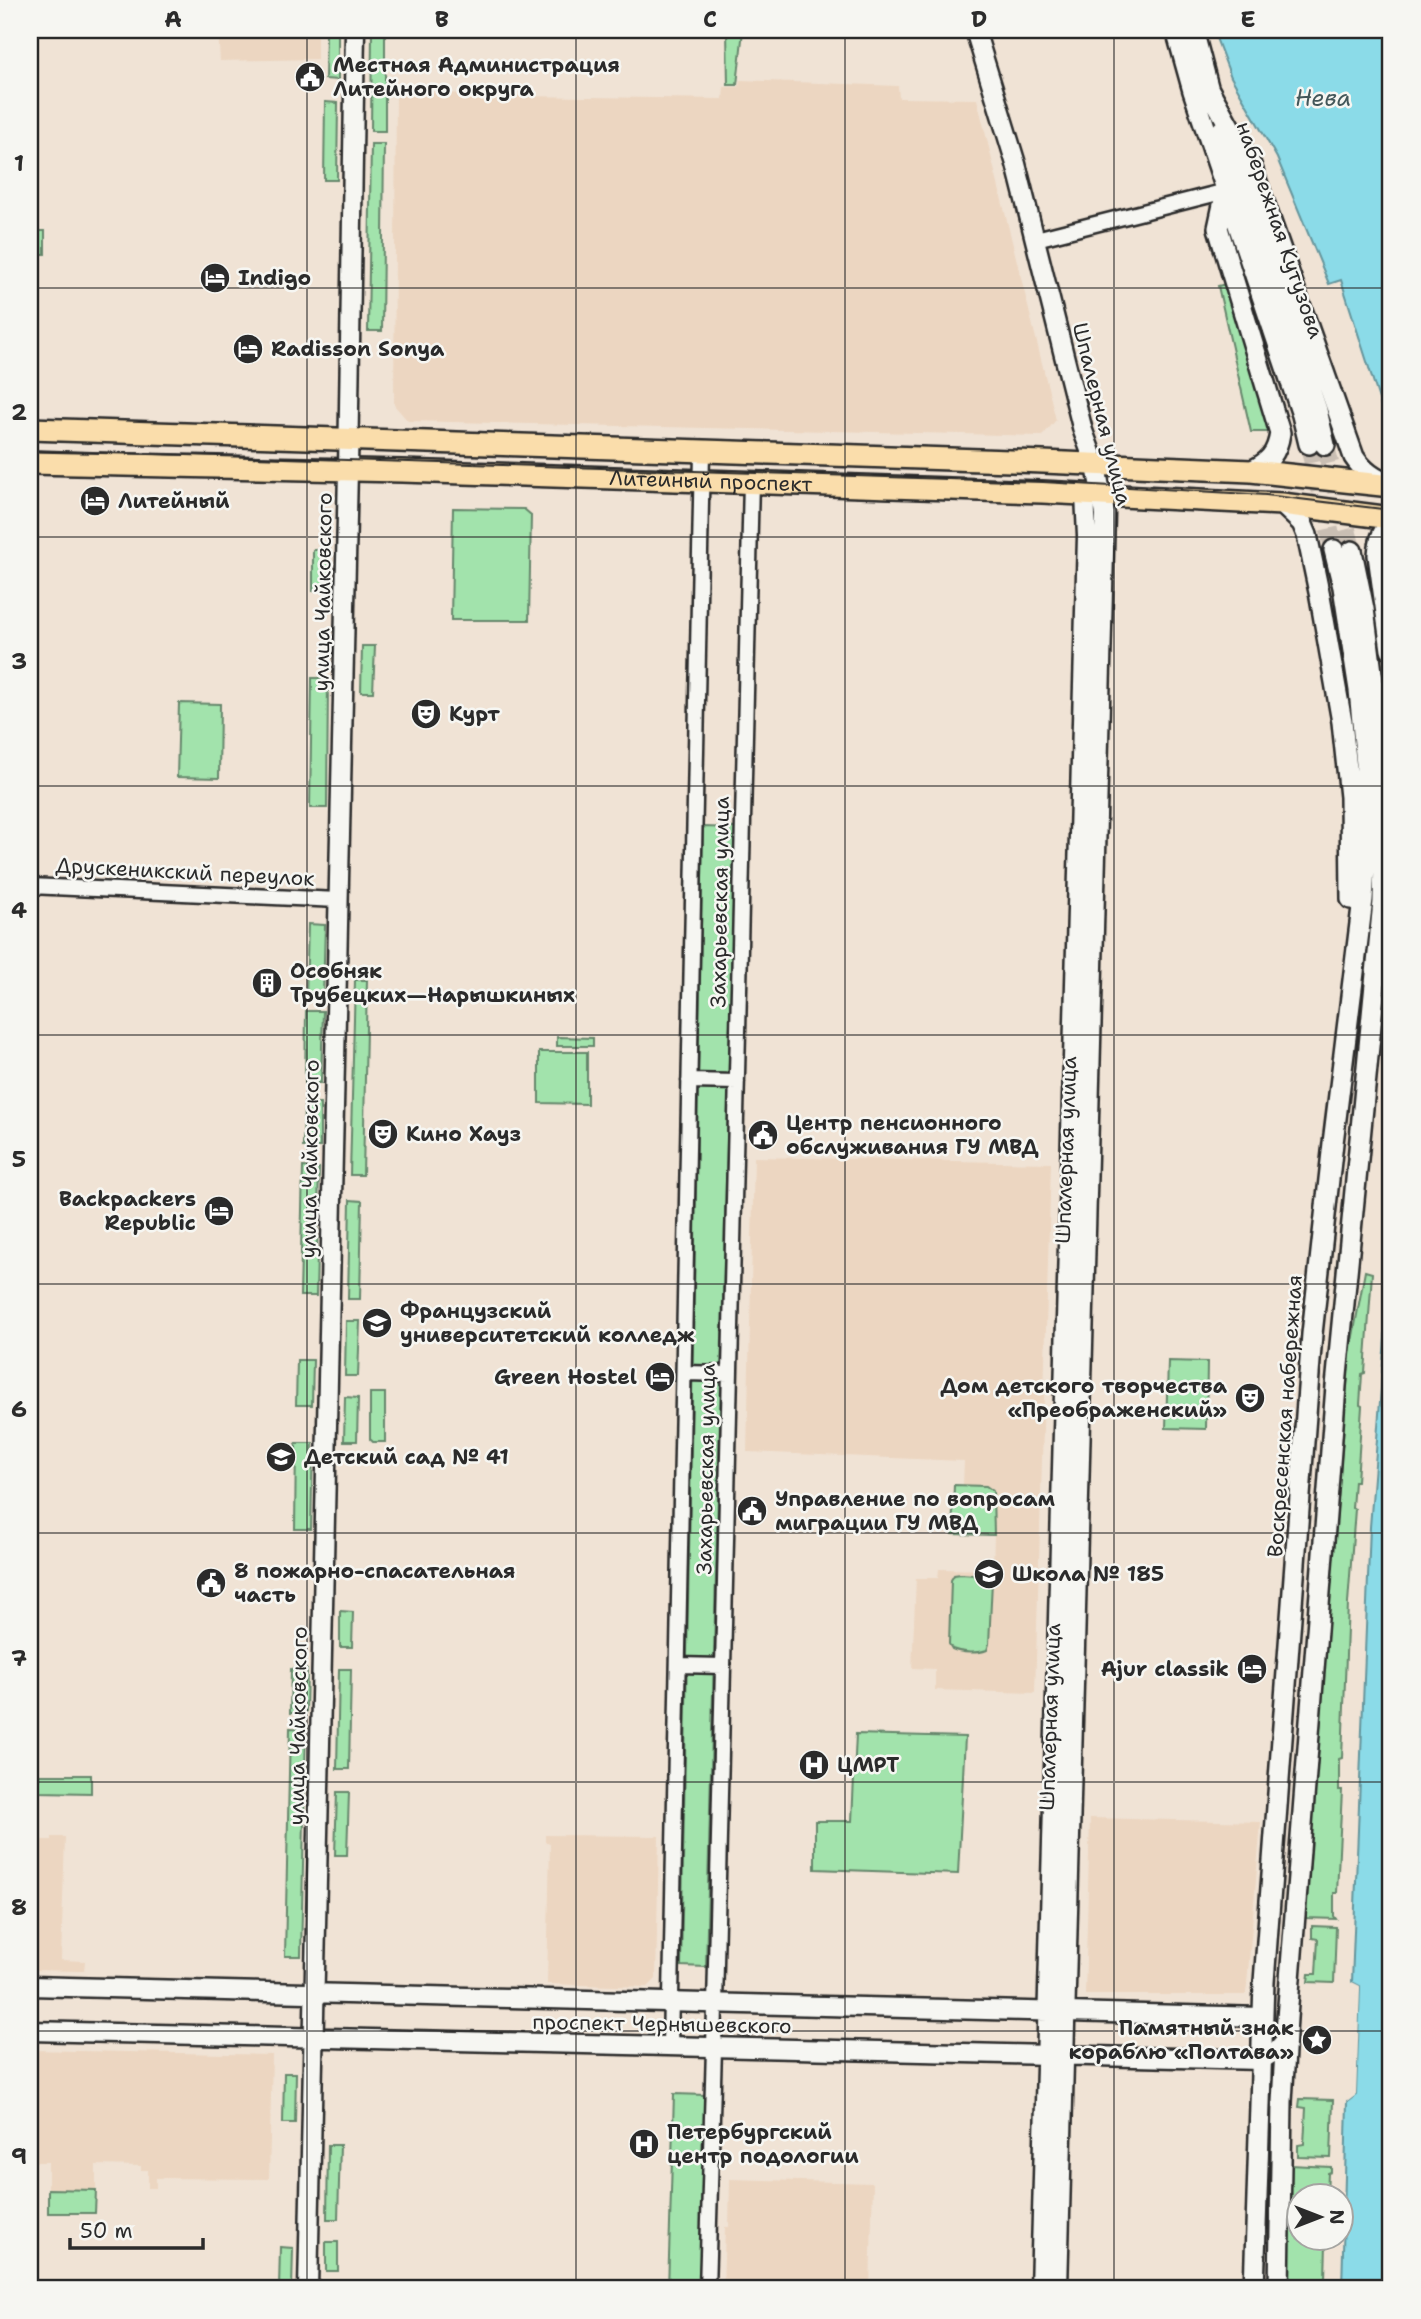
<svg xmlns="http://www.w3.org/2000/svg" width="1421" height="2319" viewBox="0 0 1421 2319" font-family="'Shantell Sans',sans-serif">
<rect width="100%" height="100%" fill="#f0e3d5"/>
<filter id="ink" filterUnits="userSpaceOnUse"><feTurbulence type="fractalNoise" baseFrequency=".0143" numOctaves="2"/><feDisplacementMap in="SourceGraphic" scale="14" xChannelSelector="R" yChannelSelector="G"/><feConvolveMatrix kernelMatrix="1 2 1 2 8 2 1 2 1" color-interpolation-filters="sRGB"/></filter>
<g filter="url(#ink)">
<path fill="#ecd6c1" d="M218,30H317V59L220,61Z
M740,80L898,86L899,98L977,99L1056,420L1044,434L1042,436L408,421L394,405L396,91L521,96L723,99L724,87H739Z
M754,1157L1051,1163L1035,1693L935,1690V1669L912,1668L916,1578H938L939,1569L993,1570L994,1535L952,1534L954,1485H963L964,1461L747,1452Z
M1090,1818L1261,1822L1246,1995H1085Z
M545,1835L659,1836L656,1979L648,1987L547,1984L550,1843L545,1842Z
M52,1837H65L61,1960L85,1961L84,1971L30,1970L32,1850L42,1840H52Z
M30,2050L272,2055L269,2179L156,2178V2188H148V2170H141V2166L96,2165V2190L48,2189V2162H30Z
M730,2179L873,2183L870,2289H723L725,2227H729Z"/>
<path fill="#a2e3ac" stroke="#66876c" stroke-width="2" d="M372,30H385V131H371Z
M727,30H743L737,85H728Z
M326,33H338V80L325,79Z
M325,102L338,103L337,180H324Z
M371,144H384L382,331H368Z
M30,231H45V254H30Z
M1226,284L1272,432H1251L1218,286Z
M453,508L524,509L531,515L529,620H451Z
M313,550H330L329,591H313Z
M362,646H375L373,692H361Z
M312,678H328L327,808H310Z
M179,703L220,704L219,778L177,777Z
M703,827L735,828L706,1967L681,1966Z
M308,924L325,925L323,997H306Z
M355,980H367L363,1175H350Z
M306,1011H323L321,1083H305Z
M557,1037L593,1038V1046H557Z
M539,1052H587V1104L539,1103Z
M304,1103L320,1104V1147H303Z
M303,1167L319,1168L316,1296H300Z
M350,1200L362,1201L360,1299H348Z
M1365,1271L1372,1273L1365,1373L1362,1374L1360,1405L1362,1406L1357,1481H1354L1352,1508L1355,1509L1348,1603L1342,1758L1339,1759V1790H1342L1337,1893H1334V1916L1336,1919L1305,1918L1349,1358Z
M346,1321H360L358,1376H345Z
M297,1360H313L312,1405H296Z
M1168,1361L1207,1362L1206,1429L1166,1428Z
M370,1393H385V1442H373L370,1439Z
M345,1397L358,1398L357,1441H344Z
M296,1443H313L311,1529H295Z
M954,1485L986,1486L993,1491L994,1535L952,1534Z
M961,1574L989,1576L992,1581L989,1644L987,1650C977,1654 962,1653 952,1649L949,1644L951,1580L954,1575Z
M340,1611L353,1612L352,1647H340Z
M291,1669L307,1670L306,1713H290Z
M339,1669H351L349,1769H337Z
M290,1728L306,1729L301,1956H285Z
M856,1734L965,1737L958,1874L815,1869V1821H852Z
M39,1775H91V1793L39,1792Z
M337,1792H349L347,1855H335Z
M1312,1926L1336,1927L1334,1983L1308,1982L1309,1974H1316L1318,1939L1312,1938Z
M284,2073H296L295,2123H283Z
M674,2094L706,2095L699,2289H668Z
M1300,2099L1333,2100L1331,2158L1298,2157V2145L1304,2144L1306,2108L1299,2107Z
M328,2145H340L338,2219H327Z
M1290,2165L1331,2167V2172L1328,2173L1327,2196H1298V2238L1329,2239V2244H1326L1325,2279L1328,2280L1327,2289H1289Z
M48,2189L96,2190L95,2213H48Z
M326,2242H338V2271H326Z
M280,2247L293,2248L292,2289H279Z"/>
<path fill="#8bdbe8" stroke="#65959c" stroke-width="2" d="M1213,30H1391V437L1341,280L1329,284L1277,158L1231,77Z
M1391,1263V2289H1342L1347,2102L1356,2095L1360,1989V1986L1352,1982L1370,1527Z"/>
<path fill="#f0e3d5" d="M1352,1982L1360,1986V1989L1356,2095L1347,2102L1348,2097L1353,2094L1357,1989L1351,1986Z"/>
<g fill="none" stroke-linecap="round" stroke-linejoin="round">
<path stroke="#c9beb3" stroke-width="19" stroke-dasharray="19 10" stroke-linecap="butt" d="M1309,444L1334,550
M1325,445L1352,551"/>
<g stroke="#2b2b2b" stroke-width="19">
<path id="minor" d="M1036,239L1226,191
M30,886L338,900
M689,1081L737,1082
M684,1373L729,1374
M678,1665L723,1666
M670,2047L702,452
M707,2289L714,2048L751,481"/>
</g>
<g stroke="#2b2b2b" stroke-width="23">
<path id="tertiary" d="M975,30L1016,164L1083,431L1096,466L1105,514L1058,2289
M30,1986L1263,2017
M30,2031L1261,2060L1277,2050L1285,2041
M308,2289L348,470L355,30
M1040,2289L1087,536L1085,495"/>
</g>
<g stroke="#2b2b2b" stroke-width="24">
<path id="secondary" d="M1176,30L1193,91L1302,415L1309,444
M1193,30L1211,98
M1207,86L1251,165L1354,457C1364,472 1374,478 1390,485
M1222,130L1317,410L1325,445
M1226,191L1218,228L1280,433C1277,454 1269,462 1251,471
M1282,504L1302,523L1307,535L1320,597L1342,722L1350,797L1351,899
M1391,523C1381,532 1379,542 1378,555L1391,650
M1254,2289L1264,1982L1312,1334L1333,1143L1363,899L1368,819L1366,764L1359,690L1343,587L1334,550
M1279,2289L1282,2102L1287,2018L1336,1386L1383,902L1385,816L1382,752L1364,609L1352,551"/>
</g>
<g stroke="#2b2b2b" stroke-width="26">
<g id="primary">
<path d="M30,429L1043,462L1251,471L1391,486"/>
<path id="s1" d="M30,463L402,471L1042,492L1282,504L1391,518"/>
</g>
</g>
<use href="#minor" stroke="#f6f6f2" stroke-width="14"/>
<use href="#tertiary" stroke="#f6f6f2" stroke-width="18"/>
<use href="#secondary" stroke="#f6f6f2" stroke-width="19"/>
<use href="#primary" stroke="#faddab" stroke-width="21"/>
<path stroke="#2b2b2b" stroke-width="2" d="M30,450L1043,482L1266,495L1391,510"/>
</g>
</g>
<path fill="none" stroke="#2b2b2b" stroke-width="2" stroke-opacity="0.55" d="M307,30V2289M576,30V2289M845,30V2289M1114,30V2289M30,288H1391M30,537H1391M30,786H1391M30,1035H1391M30,1284H1391M30,1533H1391M30,1782H1391M30,2031H1391"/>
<defs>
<g id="civic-disc" transform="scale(1.575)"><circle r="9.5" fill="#2b2b2b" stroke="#f6f6f2"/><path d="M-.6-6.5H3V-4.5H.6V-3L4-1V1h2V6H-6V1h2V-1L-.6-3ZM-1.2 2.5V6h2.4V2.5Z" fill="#fff"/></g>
<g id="hotel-disc" transform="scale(1.575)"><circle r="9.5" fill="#2b2b2b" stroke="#f6f6f2"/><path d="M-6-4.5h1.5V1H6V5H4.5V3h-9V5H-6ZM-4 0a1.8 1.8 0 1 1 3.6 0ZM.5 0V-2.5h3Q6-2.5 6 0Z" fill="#fff"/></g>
<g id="theatre-disc" transform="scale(1.575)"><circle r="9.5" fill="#2b2b2b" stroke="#f6f6f2"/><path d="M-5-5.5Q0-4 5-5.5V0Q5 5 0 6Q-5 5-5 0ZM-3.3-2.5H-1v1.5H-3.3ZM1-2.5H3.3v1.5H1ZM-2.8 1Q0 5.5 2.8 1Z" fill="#fff"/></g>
<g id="building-disc" transform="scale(1.575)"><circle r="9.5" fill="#2b2b2b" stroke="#f6f6f2"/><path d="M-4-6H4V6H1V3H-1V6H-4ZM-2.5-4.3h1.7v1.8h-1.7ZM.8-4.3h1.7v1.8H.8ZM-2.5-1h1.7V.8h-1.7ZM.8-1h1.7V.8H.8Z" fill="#fff"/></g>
<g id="university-disc" transform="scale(1.575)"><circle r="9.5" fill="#2b2b2b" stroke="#f6f6f2"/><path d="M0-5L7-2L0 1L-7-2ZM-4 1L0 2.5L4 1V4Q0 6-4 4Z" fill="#fff"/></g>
<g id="school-disc" transform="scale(1.575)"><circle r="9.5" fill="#2b2b2b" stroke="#f6f6f2"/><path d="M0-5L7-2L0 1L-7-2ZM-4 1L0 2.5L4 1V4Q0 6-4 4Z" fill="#fff"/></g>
<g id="hospital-disc" transform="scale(1.575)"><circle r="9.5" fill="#2b2b2b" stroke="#f6f6f2"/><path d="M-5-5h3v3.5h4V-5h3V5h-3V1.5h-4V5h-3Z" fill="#fff"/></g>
<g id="sight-disc" transform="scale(1.575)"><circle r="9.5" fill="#2b2b2b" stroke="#f6f6f2"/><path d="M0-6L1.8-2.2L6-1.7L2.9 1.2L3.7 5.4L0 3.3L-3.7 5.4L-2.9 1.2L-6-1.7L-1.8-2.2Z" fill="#fff"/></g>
</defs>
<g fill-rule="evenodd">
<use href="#civic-disc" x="310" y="77"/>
<use href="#hotel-disc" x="215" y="278"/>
<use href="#hotel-disc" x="248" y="349"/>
<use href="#hotel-disc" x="95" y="501"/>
<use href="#theatre-disc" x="426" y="714"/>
<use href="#building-disc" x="267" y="983"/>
<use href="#theatre-disc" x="383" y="1134"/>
<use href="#civic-disc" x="763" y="1135"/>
<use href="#hotel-disc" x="219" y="1211"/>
<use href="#university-disc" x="377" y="1323"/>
<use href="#hotel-disc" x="660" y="1377"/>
<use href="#theatre-disc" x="1250" y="1398"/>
<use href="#school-disc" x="281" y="1457"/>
<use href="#civic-disc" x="752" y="1511"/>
<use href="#school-disc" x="989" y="1574"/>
<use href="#civic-disc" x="211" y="1583"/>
<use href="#hotel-disc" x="1252" y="1669"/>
<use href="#hospital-disc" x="814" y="1765"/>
<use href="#sight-disc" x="1317" y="2040"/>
<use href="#hospital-disc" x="644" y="2144"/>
</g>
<g text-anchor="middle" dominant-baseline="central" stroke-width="5" stroke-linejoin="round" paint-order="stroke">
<g font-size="21" font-weight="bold" fill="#2b2b2b" stroke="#f6f6f2" text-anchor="start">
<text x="333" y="65">Местная Администрация<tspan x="333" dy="24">Литейного округа</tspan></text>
<text x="238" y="278">Indigo</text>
<text x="271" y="349">Radisson Sonya</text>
<text x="118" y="501">Литейный</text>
<text x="449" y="714">Курт</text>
<text x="290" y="971">Особняк<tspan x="290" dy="24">Трубецких—Нарышкиных</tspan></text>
<text x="786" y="1123">Центр пенсионного<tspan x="786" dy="24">обслуживания ГУ МВД</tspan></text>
<text x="406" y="1134">Кино Хауз</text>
<text x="196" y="1199" text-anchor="end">Backpackers<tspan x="196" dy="24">Republic</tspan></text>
<text x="400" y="1311">Французский<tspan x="400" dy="24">университетский колледж</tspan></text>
<text x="637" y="1377" text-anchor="end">Green Hostel</text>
<text x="1227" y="1386" text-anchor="end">Дом детского творчества<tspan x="1227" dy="24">«Преображенский»</tspan></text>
<text x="304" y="1457">Детский сад № 41</text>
<text x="775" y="1499">Управление по вопросам<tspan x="775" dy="24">миграции ГУ МВД</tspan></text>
<text x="234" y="1571">8 пожарно-спасательная<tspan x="234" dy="24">часть</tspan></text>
<text x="1012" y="1574">Школа № 185</text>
<text x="1229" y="1669" text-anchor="end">Ajur classik</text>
<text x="837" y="1765">ЦМРТ</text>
<text x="1294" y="2028" text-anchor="end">Памятный знак<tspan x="1294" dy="24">кораблю «Полтава»</tspan></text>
<text x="667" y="2132">Петербургский<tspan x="667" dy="24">центр подологии</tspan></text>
</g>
<g font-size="21" fill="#2b2b2b" stroke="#f6f6f2">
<text transform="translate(1280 230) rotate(71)">набережная Кутузова</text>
<text transform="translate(1102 414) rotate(76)">Шпалерная улица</text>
<text stroke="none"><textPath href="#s1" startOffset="681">Литейный проспект</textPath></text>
<text transform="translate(323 592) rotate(-89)">улица Чайковского</text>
<text transform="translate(185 872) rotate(3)">Друскеникский переулок</text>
<text transform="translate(720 902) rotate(-89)">Захарьевская улица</text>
<text transform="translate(1066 1150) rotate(-88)">Шпалерная улица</text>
<text transform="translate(310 1159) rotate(-89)">улица Чайковского</text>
<text transform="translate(1285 1416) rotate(-86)">Воскресенская набережная</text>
<text transform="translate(706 1469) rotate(-89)">Захарьевская улица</text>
<text transform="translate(1050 1717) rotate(-88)">Шпалерная улица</text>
<text transform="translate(298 1726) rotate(-89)">улица Чайковского</text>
<text transform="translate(662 2024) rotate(1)">проспект Чернышевского</text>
</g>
<g font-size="23" font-style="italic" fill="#43575a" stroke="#f6f6f2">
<text x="1323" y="98">Нева</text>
</g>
</g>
<rect width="1421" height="2319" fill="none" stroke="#f6f6f2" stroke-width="77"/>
<g transform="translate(1320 2217) rotate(90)"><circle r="33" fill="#f6f6f2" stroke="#a5a5a2" stroke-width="2"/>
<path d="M0-5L12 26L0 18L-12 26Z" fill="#2b2b2b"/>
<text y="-10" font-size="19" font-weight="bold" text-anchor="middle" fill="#2b2b2b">N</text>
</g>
<path d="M70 2238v10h133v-10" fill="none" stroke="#2b2b2b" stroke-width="3.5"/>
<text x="80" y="2238" font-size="21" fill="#2b2b2b" stroke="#f6f6f2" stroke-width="5" paint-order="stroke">50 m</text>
<rect x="38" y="38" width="1344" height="2242" fill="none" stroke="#2b2b2b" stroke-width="2.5"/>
<g font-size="23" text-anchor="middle" font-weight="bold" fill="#2b2b2b">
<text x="173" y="27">A</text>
<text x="442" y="27">B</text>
<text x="710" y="27">C</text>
<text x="979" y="27">D</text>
<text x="1248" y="27">E</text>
<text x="19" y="171">1</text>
<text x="19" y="420">2</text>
<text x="19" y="669">3</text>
<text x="19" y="918">4</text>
<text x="19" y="1167">5</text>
<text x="19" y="1417">6</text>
<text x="19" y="1666">7</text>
<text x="19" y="1915">8</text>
<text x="19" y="2164">9</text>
</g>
</svg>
